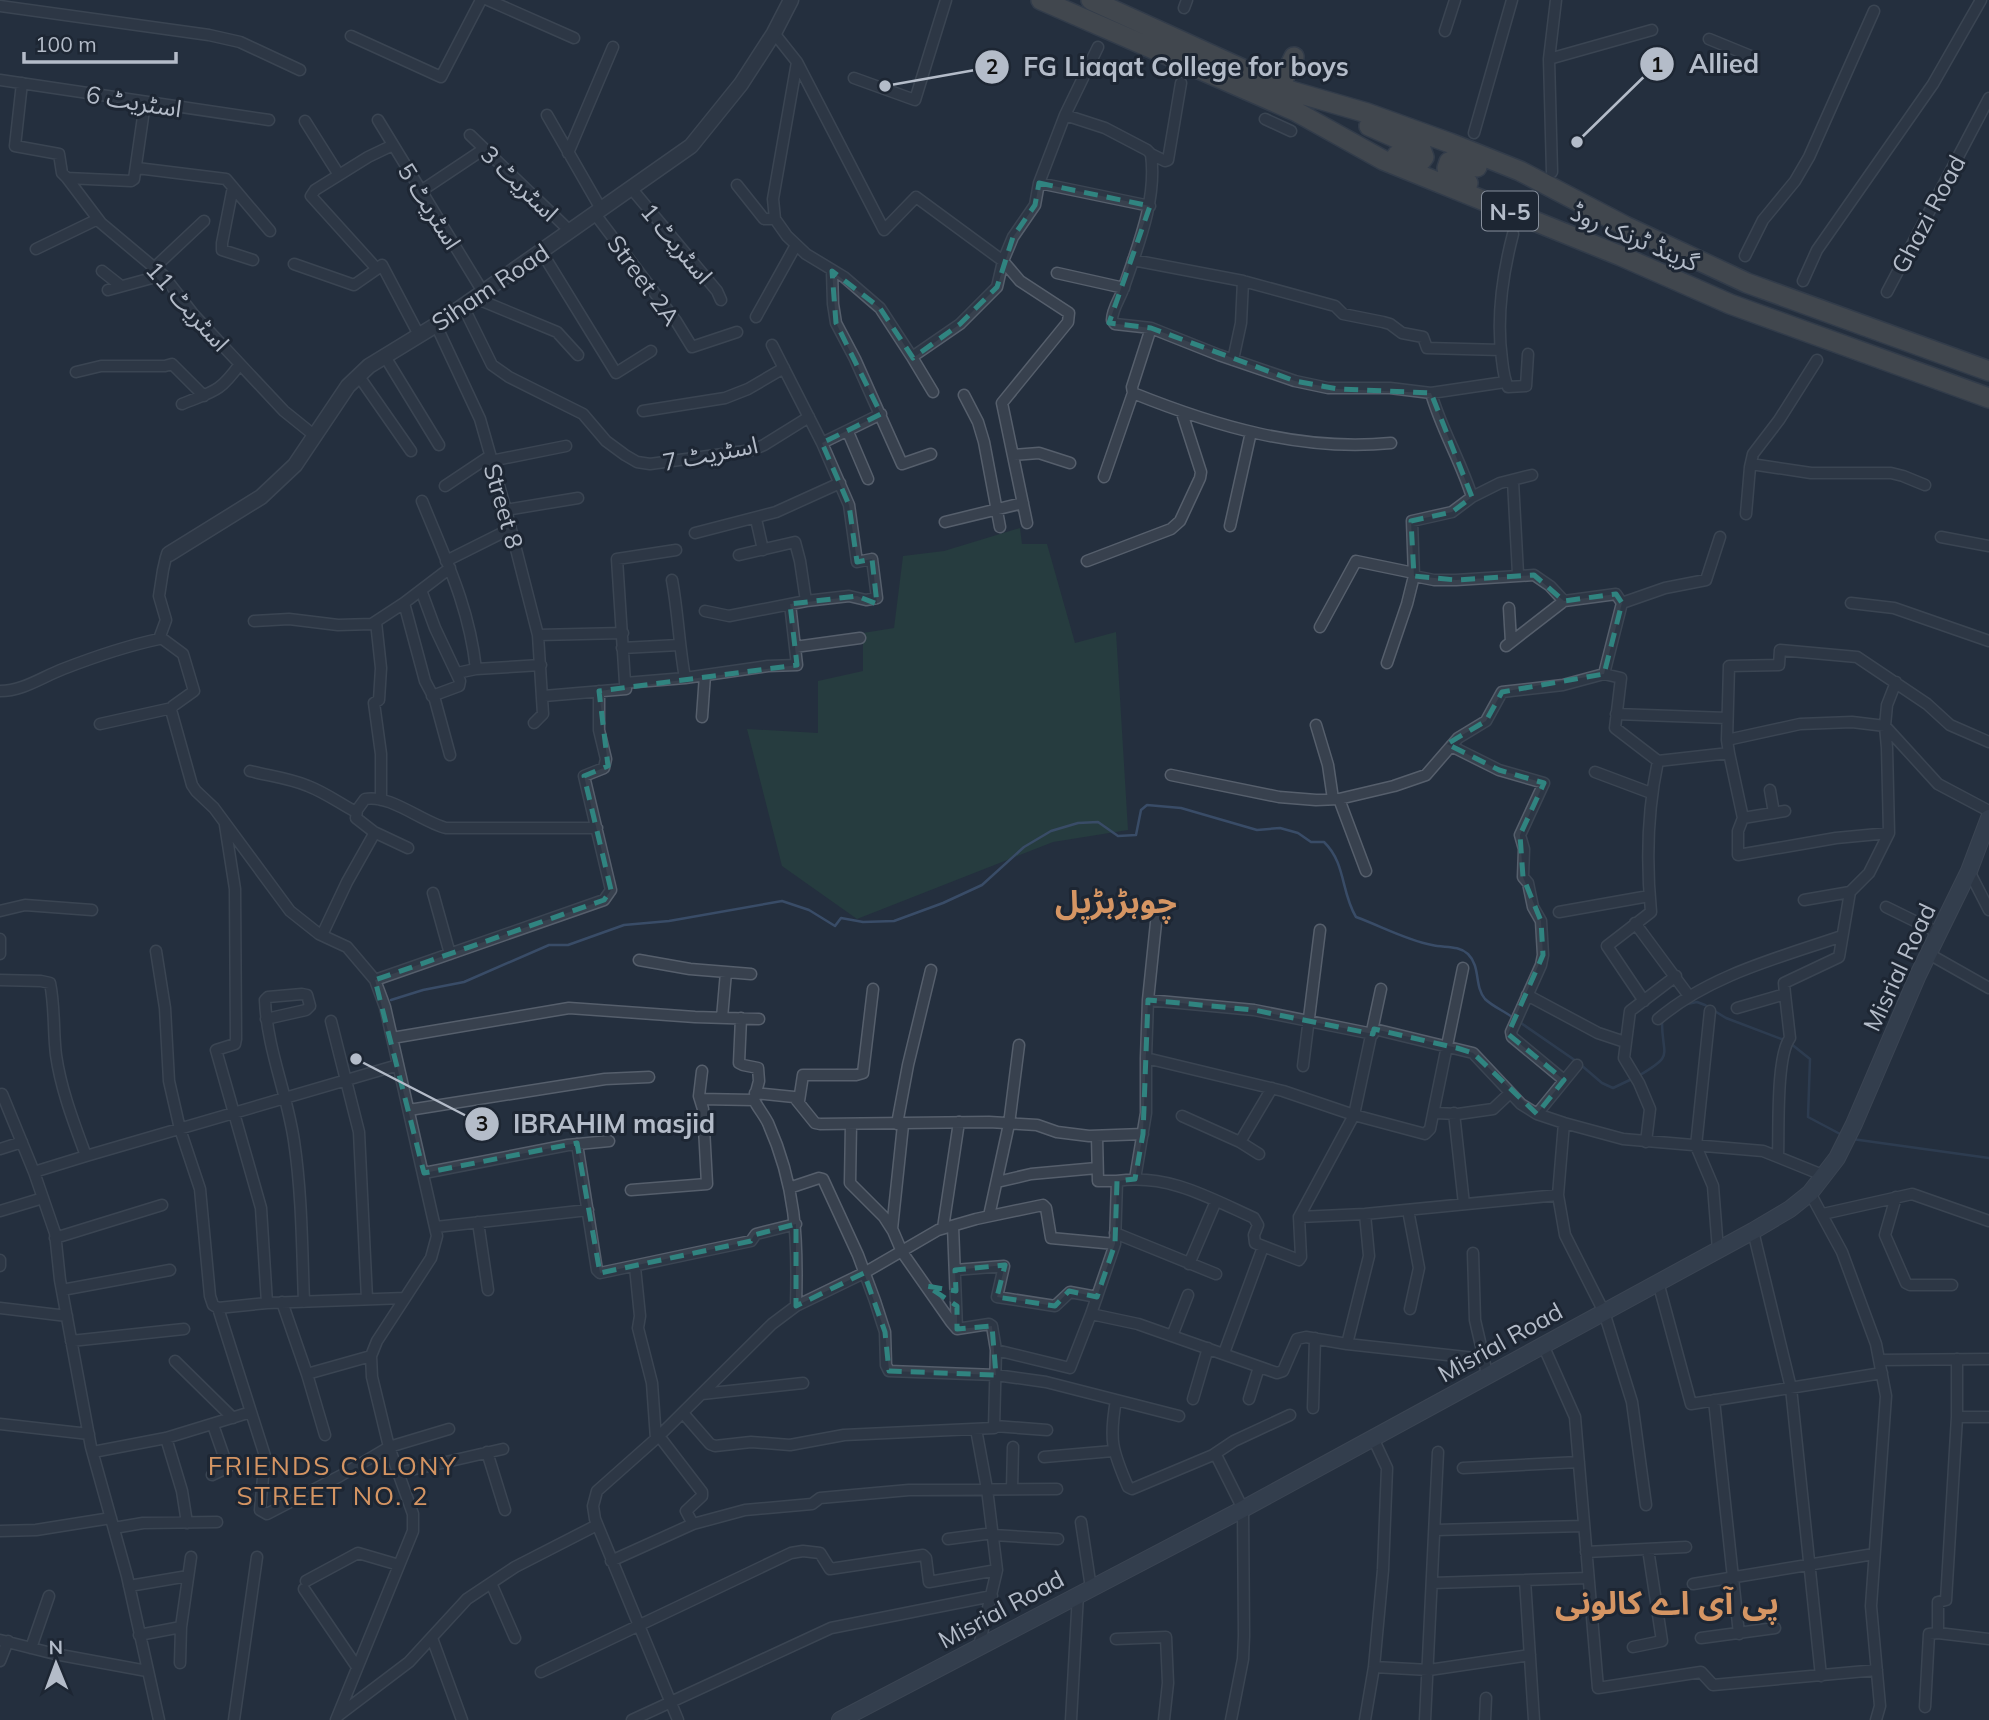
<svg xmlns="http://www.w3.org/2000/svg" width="1989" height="1720" viewBox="0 0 1989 1720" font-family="Mulish,'Noto Sans Arabic',sans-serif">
<rect width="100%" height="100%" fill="#242f3e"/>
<path fill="#263c3f" d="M1020,528L1022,544H1047L1075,643L1116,632L1128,830L1053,842L857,919L782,866L747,729L818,733V681L863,671V633L894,628L903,556L944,551Z"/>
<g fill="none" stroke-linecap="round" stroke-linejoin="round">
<path stroke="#394c67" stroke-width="2.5" d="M391,1000L423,990L464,982L549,945H568L624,925L669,921L782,901L809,910L835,926L841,918L863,922L894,921L943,903L982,885L1024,847L1051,831L1078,823L1098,822L1118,836L1136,835L1141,810L1147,805L1181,808L1257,830L1280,828L1298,833L1311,842H1324C1346,863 1341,893 1356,917C1381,926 1406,940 1432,945C1445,948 1458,945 1468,954C1481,967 1474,986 1485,999C1492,1006 1504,1011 1512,1017
M1687,1004L1697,1002L1705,1005L1726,1018L1784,1040
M1518,1021L1576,1061
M1790,1043L1810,1059L1808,1117L1842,1135
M1581,1065L1602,1083L1613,1088L1634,1078
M1640,1075C1675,1054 1662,1057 1662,1022
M1852,1139L1989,1158"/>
<g stroke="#565f6c" stroke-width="13">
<path id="minor" d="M488,0L574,38
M0,6L209,35L240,42L300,70
M1184,8L1187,0
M1445,31L1455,0
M774,33L797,62L773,199L775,219L787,236L806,254L844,277L880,308L912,357L960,324L997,287L1003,261L1013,237L1035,205L1039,183L1065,115L1098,47
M351,36L441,77L481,0
M1709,39L1753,57
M1549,59L1556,0
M797,62L884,230L916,197L1003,261L1020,281L1069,313L1068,322L1002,403L1027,523
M854,78L915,100L946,0
M0,80L269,120
M22,83L15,146L59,154L62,173L67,178
M145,103L134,179L131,181L67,178L101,223L163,275L194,315L284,411L315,436
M547,115L601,209
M1065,115L1105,128L1147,150L1151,154C1157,198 1139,243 1125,284C1122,296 1112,308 1112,320L1115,324L1151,328L1219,355L1295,381L1328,388H1390L1431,393L1505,382
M1265,119L1291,131
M378,120L483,292
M305,121L339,175
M1474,133L1512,0
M470,135L571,232
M393,145L368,157L315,190L311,196L377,269L382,265L419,335
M568,153L613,47
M1151,154L1165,161L1168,160L1181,83
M137,168L226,179L270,231
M1552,172L1549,59L1652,30
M1039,183L1150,206
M737,185L764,219H775
M233,187L222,243V250L253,260
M631,188L717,291L721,300
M421,191L484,149
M595,214L676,321L692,347L737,332
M1513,234C1502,276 1496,317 1502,360C1503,369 1504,379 1508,387L1526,386L1528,354
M36,249L98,219
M541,251L616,373L651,351
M1745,256L1763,220L1795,181L1809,157L1874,11
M1133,260L1243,281L1335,306L1343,314L1383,322L1390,324L1402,333L1423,337L1427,348L1501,350
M294,264L354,285L377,269
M155,267L204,221
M102,271L121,286
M832,271L833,304L836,323L855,359L902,464L931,454
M1057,273L1124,288
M1803,281L1817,250L1933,84L1981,0
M108,290L163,275
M1887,292L1989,98
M475,298L557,332L578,355
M463,306L492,365L509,377L583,414L606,441L625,455L637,462L650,464L752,450L764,445L809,417
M756,317L796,245
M436,325L480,419L506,510L538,635L543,714L534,723
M1151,328L1132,387L1133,393C1215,426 1302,452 1391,443
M384,355L439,445
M912,357L933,392
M1233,360L1241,323L1243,281
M76,372L101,366H165L172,364L204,396
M358,375L411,451
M1431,393C1441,429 1461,461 1472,497L1452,512L1412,521L1414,576L1434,580H1456L1534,575L1550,586L1564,601L1616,594L1622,603
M964,395L978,422L984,442L1000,527
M182,404C214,391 219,393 240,364
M643,411L725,398L748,389L784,368
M848,432L868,479
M822,443L881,414
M1013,455L1039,453L1070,463
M491,461L566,446
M1751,464L1811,473H1891L1903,476L1925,485
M1104,477L1133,393
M1513,481L1518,574
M445,486L490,456
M1472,497L1500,483L1532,475
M422,501C446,560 469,606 476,669
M506,510L578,498
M1746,514L1750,467L1753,454L1779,420L1817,360
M756,519L763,550
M945,522L1023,503
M1230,526L1251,432
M695,533L776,512L840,483
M1720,537L1706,580L1665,588L1622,603L1604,674L1621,678L1615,728L1658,761L1729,753L1727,740
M1941,537L1989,546
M739,555L795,542L800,561L806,601
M446,561L510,529
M1087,561L1171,529L1180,521L1200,478L1201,472L1182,413
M421,590L435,628L460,681L459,686L432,696
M404,603L425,681L435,700L450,755
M1851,603L1894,608L1989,641
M1509,608L1511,642
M705,611L729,616L806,601L849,596L866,600L877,598L872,559L857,562L849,505L822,443L772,345
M254,621L289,619L338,625L372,624L404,603L450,568
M376,622L381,668L379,700L374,703L381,754V800
M1320,627L1356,561L1414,573
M538,635L623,633
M160,637L183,654L194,691L173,706L171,710L192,785L196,791L214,808L290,911L319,934L347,947L375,980
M1506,646L1564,601
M795,647L860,638
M622,648L679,645
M1387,663L1407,604L1414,576
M457,673L476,669L541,665
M685,678L768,666L797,665L790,604
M625,683L617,559L676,550
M0,691C23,691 42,677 63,669C94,657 126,646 159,639L166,620L159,596L163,570L166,557L169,554
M544,696L626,689L625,683L685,678C679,645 678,612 672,580
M1616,714L1727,718
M702,717L705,675
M100,724L172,708
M1316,725L1328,765L1333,799
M1989,742L1950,725L1927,704L1857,657L1780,650L1779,665L1729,666L1727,740L1800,724L1852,722L1885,726L1938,784L1989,811
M1451,746L1499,770L1544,783L1520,835L1524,849L1523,877L1528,883L1533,907L1541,921L1543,955L1541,965L1511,1032L1512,1037L1564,1080
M1729,753L1743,818L1738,831V855L1836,838L1889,833
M250,771C269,776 289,778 308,786C326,793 339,803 356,812
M1595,772L1651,793
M1171,775L1279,797L1316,800L1339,799L1394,786L1426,775L1458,738L1486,721L1502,692L1563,685L1604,674
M1770,790L1774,813
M1339,799L1366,871
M1743,818L1785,811
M225,825L235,889L236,1039L235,1044L216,1050L261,1208L267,1303
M374,832L408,848
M1969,871L1989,910
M433,893L450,954
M1804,900L1850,892
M1886,907L1939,933
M0,911L25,905L92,910
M1559,912L1649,896
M1157,913L1148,1000L1146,1058L1283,1091L1354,1115L1425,1134L1430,1129L1433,1114L1435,1113L1458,1114L1493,1109L1510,1093
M1635,923L1689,996
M322,935L347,882L374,834V832L356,818L357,810L365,799C390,794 422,822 446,828H597
M0,939V954
M156,951L165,1008L169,1081L180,1129L200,1189L210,1296L213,1305L218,1308L267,1303L405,1298
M1929,954L1989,988
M639,960L690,969L751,974
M0,980L41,981L50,983C55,1007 53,1031 56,1055C61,1090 74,1123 86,1156L398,1065
M1527,995L1598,1033L1625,1042
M1148,1000L1254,1010L1373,1034
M1644,1001L1607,946L1651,912C1646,860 1647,812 1658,761
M1737,1008L1785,994L1784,983L1839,957L1850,892L1869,873L1889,833L1887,748L1885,726L1887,705L1896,682
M1710,1011L1696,1146L1713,1186L1718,1250
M722,1018L726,972
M741,1018L739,1063L743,1065L758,1068L759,1081L754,1100C758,1108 764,1115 768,1123C796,1186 798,1238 796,1306
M266,1019L306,1010L310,1006L307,995L302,994L268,997L265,1000C267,1049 287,1093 294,1141C302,1194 302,1249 304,1302
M1658,1019C1710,975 1778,958 1842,936
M331,1021L359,1132L367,1299
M1374,1029L1473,1053L1521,1104L1537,1114L1564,1123L1623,1139L1763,1151L1825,1176
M392,1038L569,1008L695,1017L759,1019
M1303,1066L1320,930
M755,1093L794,1097L815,1123L820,1124L989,1122L1037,1125L1057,1132L1089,1136L1143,1134
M2,1094L34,1172L55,1233L60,1280L91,1447L127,1576L159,1720
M700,1099L754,1100
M799,1101L803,1075H856L863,1073L873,989
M409,1110L605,1079L649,1077
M1454,1113L1464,1204
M1433,1114L1463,968
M1537,1114L1577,1065
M1182,1116L1240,1142L1259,1154
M1564,1123L1558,1195L1565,1235L1604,1312L1632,1402L1646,1505
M897,1124L908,1065L931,970
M1097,1136L1098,1181H1117
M1240,1142L1272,1088
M1646,1142L1650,1109L1639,1083L1624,1058L1630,1011L1676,976
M577,1144L597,1270L600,1273L751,1241L756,1234L796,1224
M0,1149L22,1142
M1778,1157C1779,1131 1776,1056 1790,1038L1785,994
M34,1172L86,1156
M424,1173L568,1145L609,1141
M1135,1179L1146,1113V1058
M997,1182L1031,1174L1097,1168
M789,1188L819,1178L823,1179L858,1255L875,1301L885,1332L886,1365L889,1371L996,1375L1046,1382L1179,1416
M631,1190L707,1184L703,1109L699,1096L702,1071
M1810,1193L1842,1252L1876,1344L1886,1396L1871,1606L1880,1706L1876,1720
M1896,1197L1885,1235L1906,1283L1910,1285H1952
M1408,1210L1419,1268L1410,1309
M0,1211L43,1198
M1365,1214L1369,1256L1347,1344L1484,1359L1487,1376
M1823,1214L1912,1194L1989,1221
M989,1216L1009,1124L1019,1045
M1299,1217L1365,1214L1558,1195
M478,1222L488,1290
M953,1226L957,1329
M436,1227L588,1210
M943,1228L959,1122
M892,1229L903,1125
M1753,1231L1791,1388L1821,1676
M1115,1233L1216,1274
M55,1238L162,1205
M1473,1253L1475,1320L1484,1359
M0,1260V1266
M1189,1264L1216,1201
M635,1267L640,1316L638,1328L652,1383L656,1439
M955,1270L1004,1266L997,1297L1055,1306L1070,1292L1097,1297
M1658,1282L1691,1404L1882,1373
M62,1290L170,1270
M282,1302L307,1374L325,1435
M0,1308L67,1316
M218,1308L265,1456L260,1510L267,1514L340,1476L389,1447L449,1429
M1172,1336L1188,1295
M71,1341L184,1329
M1347,1344L1306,1337L1297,1339L1283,1371L1277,1373L1138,1324L1091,1314L1115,1244L1117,1181C1167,1173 1210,1198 1254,1218L1258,1225L1254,1235L1255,1243L1299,1260L1301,1257L1299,1217L1354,1115L1381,989
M1543,1345L1575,1417L1598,1688L1701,1672L1713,1685L1877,1670
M996,1350L1070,1368L1091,1314
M1224,1353L1263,1247
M1879,1360L1989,1359
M175,1361L233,1418
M307,1374L371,1356
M702,1394L803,1383
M1193,1399L1208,1348
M1249,1399L1259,1367
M1116,1400C1109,1440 1112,1450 1128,1487L1132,1489L1213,1455L1234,1441L1290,1415
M1714,1400L1739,1634
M1313,1408L1315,1338
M683,1413L710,1444L715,1446L751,1442L790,1445L844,1435L994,1428L996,1350L992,1326L989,1324L957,1329L951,1322L902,1252L893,1231L884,1217L850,1183L851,1124
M1957,1417H1989
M0,1424L89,1434
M995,1426L1047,1430
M976,1429L987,1489L997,1570L979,1646
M659,1436L702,1492V1496L686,1511L693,1524
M166,1438L182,1491L187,1523
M93,1452L166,1438L251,1412
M487,1452L505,1510
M1213,1455L1217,1457L1243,1509L1244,1636L1243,1659L1231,1720
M1044,1457L1113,1451
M1463,1468L1579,1462
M398,1473L503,1449
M212,1475L227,1468V1465L213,1425
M1012,1489L1013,1447
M1081,1522L1091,1588
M114,1528L143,1523L217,1522
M1436,1530L1584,1526
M0,1531L36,1530L111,1518
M993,1535L1058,1539
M948,1539L993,1533
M1586,1552L1686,1547
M611,1561L693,1524L745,1510L812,1504L820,1498L909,1490L1057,1489
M1525,1580L1534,1720
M306,1581L358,1553L399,1565
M491,1583L515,1638
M1432,1583L1588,1578
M1693,1584L1874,1554
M129,1586L188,1576
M304,1589L357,1667
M1938,1633V1602L1946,1600L1957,1417V1359
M139,1635L181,1627
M432,1638L462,1720
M1701,1638L1775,1628
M1116,1639L1166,1637L1168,1683L1164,1720
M0,1640L55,1654L147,1671
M1633,1647L1662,1641L1648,1549
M31,1648L49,1596
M0,1661L8,1641
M180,1663L181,1627L191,1557
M1374,1667L1429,1670L1530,1655
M541,1672L791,1553L803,1551L820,1553L830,1569L923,1555L926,1558L929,1582L997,1570
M1925,1707L1929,1634L1938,1633L1989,1639
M339,1715L409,1662L467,1599L515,1567L597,1525
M234,1720L257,1557
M336,1720L413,1531V1514L389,1447L372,1377L371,1356L377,1341L431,1258L437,1236L385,1007L375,980L604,900L611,890L584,776L604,768L606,759L599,730V691
M632,1720L831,1628L992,1596
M678,1720L595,1519L593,1506L597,1491L659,1436L772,1324L796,1306L864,1273L938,1230L976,1219L1043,1205L1046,1208L1051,1238L1115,1244
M1071,1720L1078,1594
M1365,1720L1374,1667L1383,1570L1387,1468L1373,1438
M1425,1720L1438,1452
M1485,1720L1486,1698"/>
</g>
<g stroke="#565f6c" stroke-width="17">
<path id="tertiary" d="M169,554L261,497L295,465L348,386L369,366L436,325L691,146L741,84L774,33L791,0"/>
</g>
<g stroke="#565f6c" stroke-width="18">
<path id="secondary" d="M840,1720L1243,1509L1753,1231L1790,1209L1810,1193L1837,1158L1854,1124L1918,975L1969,871L1989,818"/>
</g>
<g stroke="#434c59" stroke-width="22">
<path id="trunk" d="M1041,0L1295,111L1383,160L1621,256L1730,304L1989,398
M1091,0L1291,91L1367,113L1450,143L1520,171L1625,226L1747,283L1989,371
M1280,86L1294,57
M1369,126L1421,149L1424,157L1421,161L1415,162L1397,155
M1468,183L1448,173L1447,168L1449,162L1457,159L1477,167"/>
</g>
<use href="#minor" stroke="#38414e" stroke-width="10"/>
<use href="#tertiary" stroke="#38414e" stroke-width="14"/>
<use href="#secondary" stroke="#465061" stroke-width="16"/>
<use href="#trunk" stroke="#656462" stroke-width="19"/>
</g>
<path d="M0 0H1989V1720H0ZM1039,183L1150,206L1109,323L1151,328L1295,381L1338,389L1431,393L1472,497L1452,512L1411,521L1414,576L1456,580L1534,575L1564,601L1616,594L1622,603L1604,674L1502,692L1486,721L1447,744L1499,770L1544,783L1520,835L1523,877L1541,921L1543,955L1508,1034L1564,1080L1537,1114L1473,1053L1457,1048L1374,1029L1373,1034L1254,1010L1148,1000L1143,1134L1135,1179L1117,1181L1115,1244L1097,1297L1069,1291L1055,1306L997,1297L1005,1265L955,1270L956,1291L927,1286L957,1306V1329L992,1326L996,1375L889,1371L885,1332L864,1273L796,1306V1224L754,1235L751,1241L600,1273L577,1143L424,1173L375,980L604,900L611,890L584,776L608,766L599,691L797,665L790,604L857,596L877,604L872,559L857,562L849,505L822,443L881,414L836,323L832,271L880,308L913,358L960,324L997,287L1013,237L1035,205Z" fill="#242f3e" fill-opacity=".55" fill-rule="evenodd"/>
<path fill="none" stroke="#308480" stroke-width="5" stroke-dasharray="14 9" stroke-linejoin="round" d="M1039,183L1150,206L1109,323L1151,328L1295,381L1338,389L1431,393L1472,497L1452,512L1411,521L1414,576L1456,580L1534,575L1564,601L1616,594L1622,603L1604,674L1502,692L1486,721L1447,744L1499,770L1544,783L1520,835L1523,877L1541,921L1543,955L1508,1034L1564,1080L1537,1114L1473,1053L1457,1048L1374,1029L1373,1034L1254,1010L1148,1000L1143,1134L1135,1179L1117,1181L1115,1244L1097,1297L1069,1291L1055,1306L997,1297L1005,1265L955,1270L956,1291L927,1286L957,1306V1329L992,1326L996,1375L889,1371L885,1332L864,1273L796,1306V1224L754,1235L751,1241L600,1273L577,1143L424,1173L375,980L604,900L611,890L584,776L608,766L599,691L797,665L790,604L857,596L877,604L872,559L857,562L849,505L822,443L881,414L836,323L832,271L880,308L913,358L960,324L997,287L1013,237L1035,205Z"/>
<g text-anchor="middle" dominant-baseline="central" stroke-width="6" stroke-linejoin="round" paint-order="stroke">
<rect fill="#1d2633" stroke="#878f9c" stroke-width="2" x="1482" y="191.5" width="56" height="39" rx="5"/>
<g font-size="23" font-weight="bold" fill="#b4bcc9">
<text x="1510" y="211">N-5</text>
</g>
<g font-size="24" fill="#b4bcc9" stroke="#1d2633">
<text transform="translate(134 101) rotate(9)">اسٹریٹ 6</text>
<text transform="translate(520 183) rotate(44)">اسٹریٹ 3</text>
<text transform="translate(430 206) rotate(58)">اسٹریٹ 5</text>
<text transform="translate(1928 214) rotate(-62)">Ghazi Road</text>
<text transform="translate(1635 237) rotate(23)">گرینڈ ٹرنک روڈ</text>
<text transform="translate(677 243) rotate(50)">اسٹریٹ 1</text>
<text transform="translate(644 280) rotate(54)">Street 2A</text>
<text transform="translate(490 287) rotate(-34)">Siham Road</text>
<text transform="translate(188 306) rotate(48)">اسٹریٹ 11</text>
<text transform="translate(710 453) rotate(-11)">اسٹریٹ 7</text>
<text transform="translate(504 506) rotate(74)">Street 8</text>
<text transform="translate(1899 967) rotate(-65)">Misrial Road</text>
<text transform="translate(1500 1342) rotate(-29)">Misrial Road</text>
<text transform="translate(1001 1609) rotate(-28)">Misrial Road</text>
</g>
<g font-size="26" letter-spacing="2" fill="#d59563" stroke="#1d2633">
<text x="333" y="1465">FRIENDS COLONY<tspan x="333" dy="30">STREET NO. 2</tspan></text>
</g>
<g font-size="32" font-weight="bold" fill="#d59563" stroke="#1d2633">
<text x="1116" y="901">چوہڑہڑپل</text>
<text x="1667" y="1602">پی آی اے کالونی</text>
</g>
</g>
<path fill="none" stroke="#b4bcc9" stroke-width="2.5" d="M1577 142L1657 64M885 86L992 67M356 1059L482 1124"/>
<g fill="#b4bcc9" stroke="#1d2633" stroke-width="2.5">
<circle cx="1577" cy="142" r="7"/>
<circle cx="885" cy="86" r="7"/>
<circle cx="356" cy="1059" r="7"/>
<circle cx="1657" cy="64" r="18"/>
<circle cx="992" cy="67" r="18"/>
<circle cx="482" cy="1124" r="18"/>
</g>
<g font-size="21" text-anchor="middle" font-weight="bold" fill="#111">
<text x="1657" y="72">1</text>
<text x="992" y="74">2</text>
<text x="482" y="1131">3</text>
</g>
<g font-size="26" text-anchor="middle" font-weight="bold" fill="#b4bcc9" stroke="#1d2633" stroke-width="6" stroke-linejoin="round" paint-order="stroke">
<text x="1724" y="73">Allied</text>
<text x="1186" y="76">FG Liaqat College for boys</text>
<text x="614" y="1133">IBRAHIM masjid</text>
</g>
<g transform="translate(56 1664) rotate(359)" stroke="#1d2633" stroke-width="5" paint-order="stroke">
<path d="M0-5L12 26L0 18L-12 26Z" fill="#b4bcc9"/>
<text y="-10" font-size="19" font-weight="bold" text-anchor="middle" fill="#b4bcc9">N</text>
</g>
<path d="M24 52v10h152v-10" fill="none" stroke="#b4bcc9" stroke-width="3.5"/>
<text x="35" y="52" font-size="21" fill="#b4bcc9" stroke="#1d2633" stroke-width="5" paint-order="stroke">100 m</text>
</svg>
